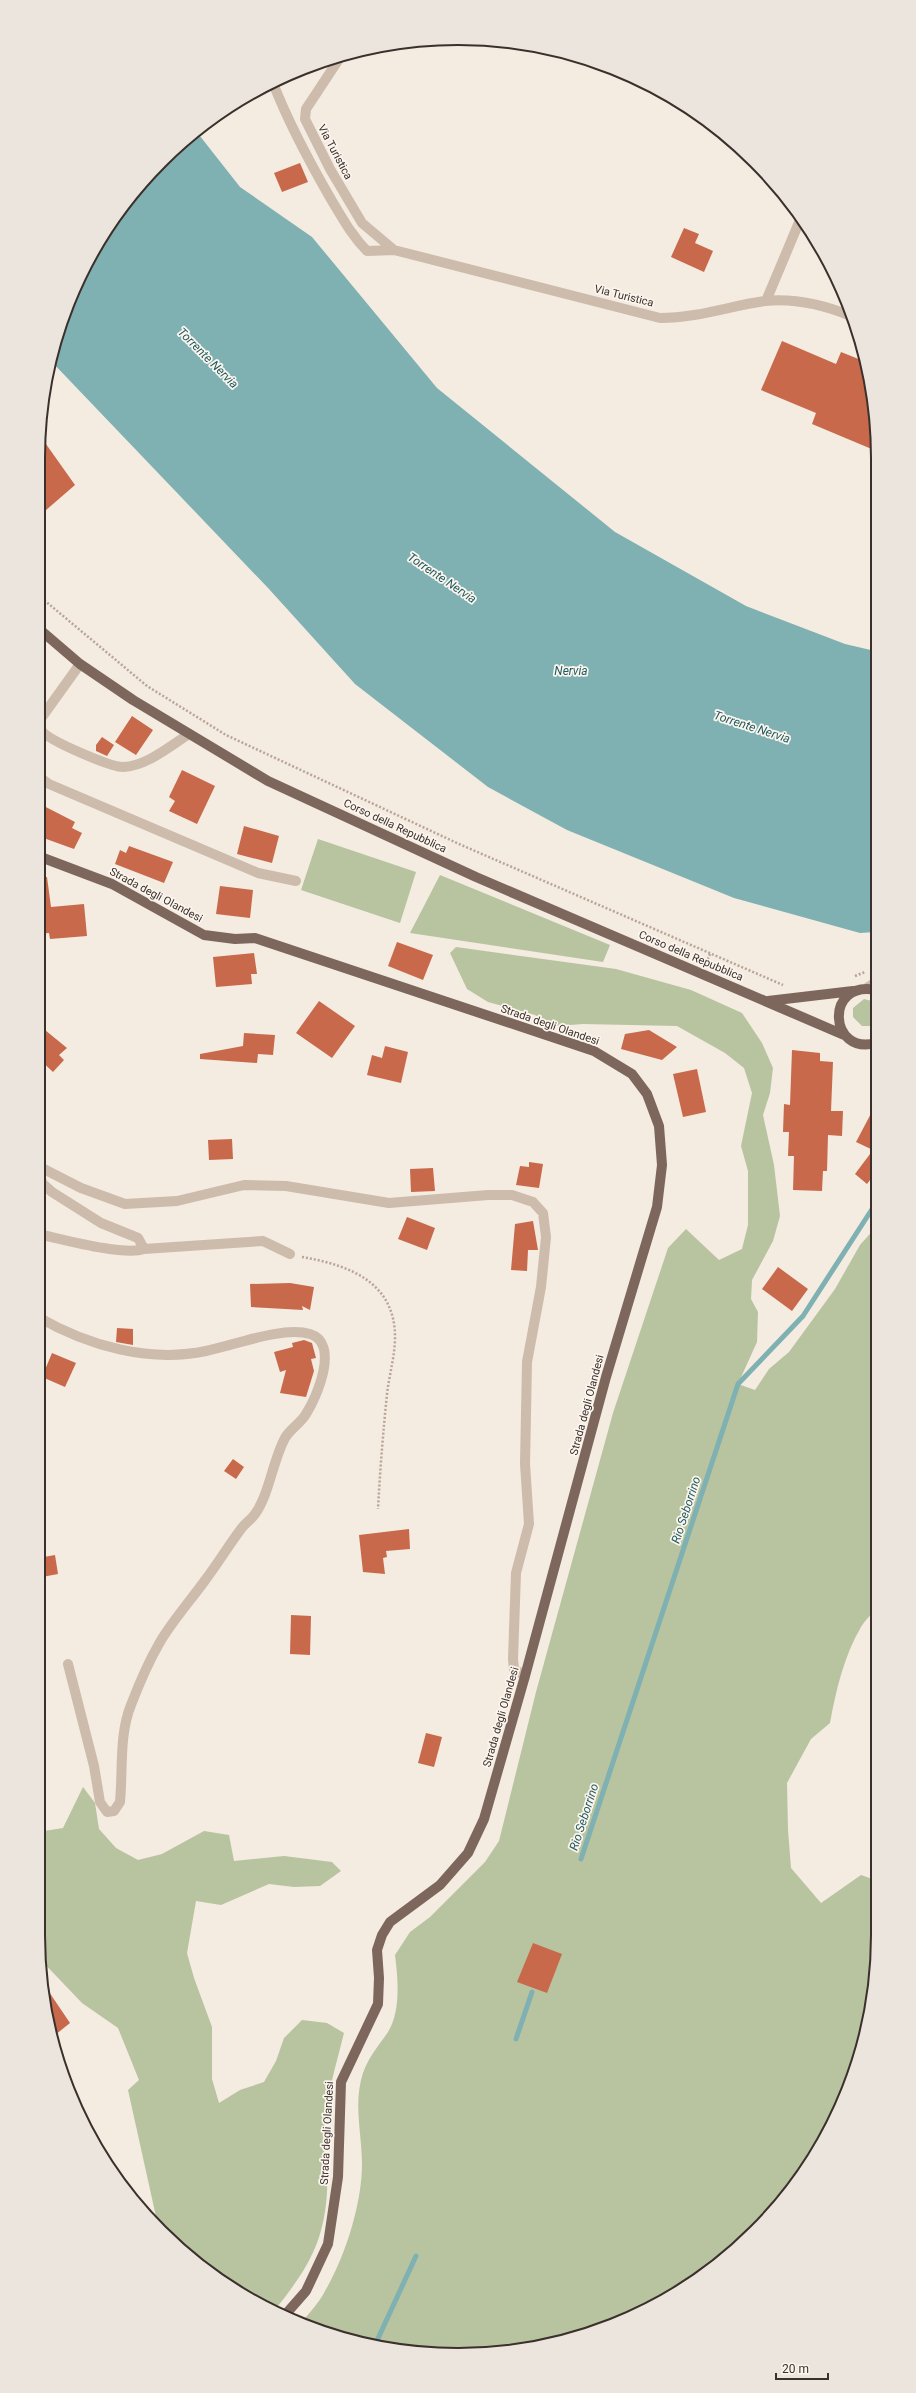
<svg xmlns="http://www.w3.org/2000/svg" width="916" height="2393" viewBox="0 0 916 2393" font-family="Roboto,sans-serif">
<rect width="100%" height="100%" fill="#f4ebe1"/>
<path fill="#b8c4a0" d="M318,839L416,872L400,923L301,890Z
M440,875L610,945L603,962L410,933Z
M456,947L616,969L691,990L742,1013L762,1043L773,1068L770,1093L763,1115L774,1165L780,1216L773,1241L752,1280L751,1299L758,1312L757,1342L738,1384L755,1390L769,1369L789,1352L835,1289L860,1245L876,1227L877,1608C872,1614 865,1620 861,1627C844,1656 836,1690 830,1723L811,1739L787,1783L788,1830L791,1868L821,1903L861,1875L878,1881C878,1962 871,2047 835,2121C829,2132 821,2143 814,2154C806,2166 799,2180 791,2191C719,2284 603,2347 486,2354C471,2355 456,2353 442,2353C394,2351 345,2343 301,2323C309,2313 319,2303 325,2291C345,2257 362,2204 362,2164C362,2134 353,2103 363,2073C368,2058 379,2045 388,2032C401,2011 398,1978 395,1955L410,1932L430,1917L485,1862L499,1841L536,1692L613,1413L668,1248L686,1229L719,1260L742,1249L748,1225V1171L741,1146L752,1093L744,1068L725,1053L677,1026L583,1024L557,1026L535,1015L488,1002L467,989L450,953Z
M864,999L876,1002V1023L871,1026H862L853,1017V1008Z
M83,1787L95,1803L99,1829L116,1848L138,1860L162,1854L204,1831L229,1835L234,1861L284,1856L332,1862L341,1871L320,1886L294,1887L269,1884L221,1905L196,1901L187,1953L194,1978L212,2027V2079L219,2103L240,2090L264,2082L276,2061L284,2038L302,2020L327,2023L344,2033C336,2065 326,2098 324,2131C322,2151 328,2172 327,2192C324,2244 306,2271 274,2311C231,2291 184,2262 157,2221L128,2090L139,2080L118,2028L82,2003L40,1959L38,1935V1832L63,1828Z"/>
<path fill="#7fb0b2" d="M196,131L240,187L312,237L437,388L615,532L746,606L845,644L875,651L876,932L860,933L734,898L567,830L488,787L355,684L269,589L51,361L52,349C62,324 69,296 81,272C105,225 153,162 196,131Z"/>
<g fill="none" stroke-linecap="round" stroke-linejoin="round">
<path stroke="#7fb0b2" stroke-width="5" d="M581,1859L738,1384L803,1316L876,1203
M516,2039L532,1992
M375,2345L416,2256"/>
</g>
<path fill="#c8694b" d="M300,163L308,182L282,192L274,173Z
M684,228L699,234L695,243L713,251L704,272L671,257Z
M782,341L836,364L841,352L866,362L874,403V450L812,424L816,413L761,390Z
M41,437L75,485L38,517V458Z
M132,716L153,730L136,755L115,742Z
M102,737L114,745L107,756L96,751V745Z
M182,770L215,786L197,824L169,811L175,801L169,797Z
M38,803L75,822L72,828L82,833L74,849L38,836Z
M244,826L279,836L272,863L237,854Z
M129,846L173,862L164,883L115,864L120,850L126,853Z
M38,877H47L51,907L84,904L87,936L50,939L49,933L38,934Z
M220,886L253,890L250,918L216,914Z
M397,942L433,955L423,980L388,966Z
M254,953L257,974H251L252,984L216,987L213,957Z
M319,1001L355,1026L332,1058L296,1033Z
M45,1030L67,1048L59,1055L64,1060L53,1072L38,1058V1038Z
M649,1030L677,1047L662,1060L621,1049L625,1034Z
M244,1033L275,1035L273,1055L258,1054L257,1063L200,1059V1054L243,1046Z
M385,1046L408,1052L401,1083L367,1075L372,1055L382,1058Z
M792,1050L820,1053V1061L833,1062L831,1111H843L842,1136L828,1135L827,1171H823L822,1191L793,1190L794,1156H788L789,1132H783L784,1104L790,1105Z
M697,1069L706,1112L683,1117L673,1074Z
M876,1104V1172L867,1184L855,1174L873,1150L856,1142Z
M232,1139L233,1159L209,1160L208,1140Z
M529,1162L543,1164L539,1188L516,1185L520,1166L529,1167Z
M433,1168L435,1191L411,1192L410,1169Z
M407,1217L435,1228L427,1250L398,1239Z
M533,1221L538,1250H528L527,1271L511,1270L515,1224Z
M778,1267L808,1289L792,1311L762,1289Z
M290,1283L314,1287L310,1310L302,1306L303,1310L251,1307L250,1284Z
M117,1328L133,1329V1345L116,1342Z
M304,1340L312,1343L316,1358L311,1359L314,1371L306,1397L280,1393L286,1370L280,1372L274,1352L293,1347L292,1343Z
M52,1353L76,1363L65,1387L42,1377Z
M233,1459L244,1467L236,1479L224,1471Z
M409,1529L410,1549L386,1551L387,1557L383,1558L385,1574L363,1572L359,1535Z
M55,1555L58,1574L42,1577L38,1558Z
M291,1615L311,1616L310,1655L290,1654Z
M426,1733L442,1737L434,1767L418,1763Z
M533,1943L562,1954L547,1993L517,1982Z
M43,1983L70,2023L55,2035L49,2026L46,2017Z"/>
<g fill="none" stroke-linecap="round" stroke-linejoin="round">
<path stroke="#b9a596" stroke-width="2.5" stroke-dasharray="2 2" stroke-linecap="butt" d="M38,595L147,686L226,735L459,844L783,985
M706,963L710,954
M871,968L876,966
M855,976L865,972
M302,1257C349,1265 395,1282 395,1337C395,1356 389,1376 387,1394C383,1433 380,1471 378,1509"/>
<path stroke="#cdbbac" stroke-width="10" d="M341,56L306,109L305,119L330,169L362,223L394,250
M273,83C289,124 310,163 332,201C343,219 352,236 367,251L394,250L660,318C698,318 729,306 765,301C795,298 824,305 851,316
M766,301L800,220
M80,664L42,717C40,722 38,727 42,731C49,741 111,767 123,767C147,766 170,746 189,734
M38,776L49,784L258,873L296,881
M867,988L876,982
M38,1166L81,1188L125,1204L177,1201L244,1185L286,1186L389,1203L488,1195H512L533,1202L543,1213L546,1237L541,1287L527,1362L525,1464L529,1524L516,1573L513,1659L514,1669L525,1676
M38,1234C62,1239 123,1256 144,1249L138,1238L101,1223L52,1192L42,1183L38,1166
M144,1249L263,1241L290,1254
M38,1317C88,1346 150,1363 206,1351C235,1345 283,1326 310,1334C340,1343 317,1397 306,1414C301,1423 290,1429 285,1438C273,1460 269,1495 255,1514C251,1520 245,1523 241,1529C229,1545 218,1563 206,1579C191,1600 173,1620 160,1642C149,1661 139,1684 131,1705C119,1734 123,1770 120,1802L114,1811L107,1812L100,1802L94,1766L68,1664"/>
<path stroke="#7d675c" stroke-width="10" d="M38,628L80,664L133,700L268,781L476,877L844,1035
M38,856L112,884L204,935L235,939L255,938L594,1051L632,1074L647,1094L659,1126L662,1165L657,1207L606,1377L525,1676L484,1819L468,1853L440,1885L390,1922L382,1935L377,1950L379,1978L378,2004L341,2082L338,2177L328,2244L306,2291L285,2315
M876,990C824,980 829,1056 876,1043
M768,1001L853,991"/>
</g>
<g text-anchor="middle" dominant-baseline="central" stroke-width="3.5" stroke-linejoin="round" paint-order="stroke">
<g font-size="11" fill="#3b302b" stroke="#fbf5ee">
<text transform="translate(335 152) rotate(62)">Via Turistica</text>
<text transform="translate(624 296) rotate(14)">Via Turistica</text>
<text transform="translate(395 826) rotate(25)">Corso della Repubblica</text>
<text transform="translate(156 895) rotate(28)">Strada degli Olandesi</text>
<text transform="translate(691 956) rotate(23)">Corso della Repubblica</text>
<text transform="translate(550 1025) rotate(19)">Strada degli Olandesi</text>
<text transform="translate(587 1405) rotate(-75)">Strada degli Olandesi</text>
<text transform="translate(501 1717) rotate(-74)">Strada degli Olandesi</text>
<text transform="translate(327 2133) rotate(-87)">Strada degli Olandesi</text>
</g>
<g font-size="12" font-style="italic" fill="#1f5a5e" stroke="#fbf5ee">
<text transform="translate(208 358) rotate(45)">Torrente Nervia</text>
<text transform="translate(442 578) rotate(34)">Torrente Nervia</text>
<text x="571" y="671">Nervia</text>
<text transform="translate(752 727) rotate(18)">Torrente Nervia</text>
<text transform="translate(686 1510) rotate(-72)">Rio Seborrino</text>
<text transform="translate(584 1817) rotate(-72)">Rio Seborrino</text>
</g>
</g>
<path d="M0 0H916V2393H0ZM458 45H458A413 413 0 0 1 871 458V1935A413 413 0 0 1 458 2348H458A413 413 0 0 1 45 1935V458A413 413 0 0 1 458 45Z" fill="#ece5de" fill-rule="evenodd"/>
<path fill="none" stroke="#3b302b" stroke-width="2" d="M458 45H458A413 413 0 0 1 871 458V1935A413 413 0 0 1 458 2348H458A413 413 0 0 1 45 1935V458A413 413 0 0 1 458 45Z"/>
<path d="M776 2373v6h52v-6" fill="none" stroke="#3b302b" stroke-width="2"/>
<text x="782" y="2373" font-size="12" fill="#3b302b" stroke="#fbf5ee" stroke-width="3" paint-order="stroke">20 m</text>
</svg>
